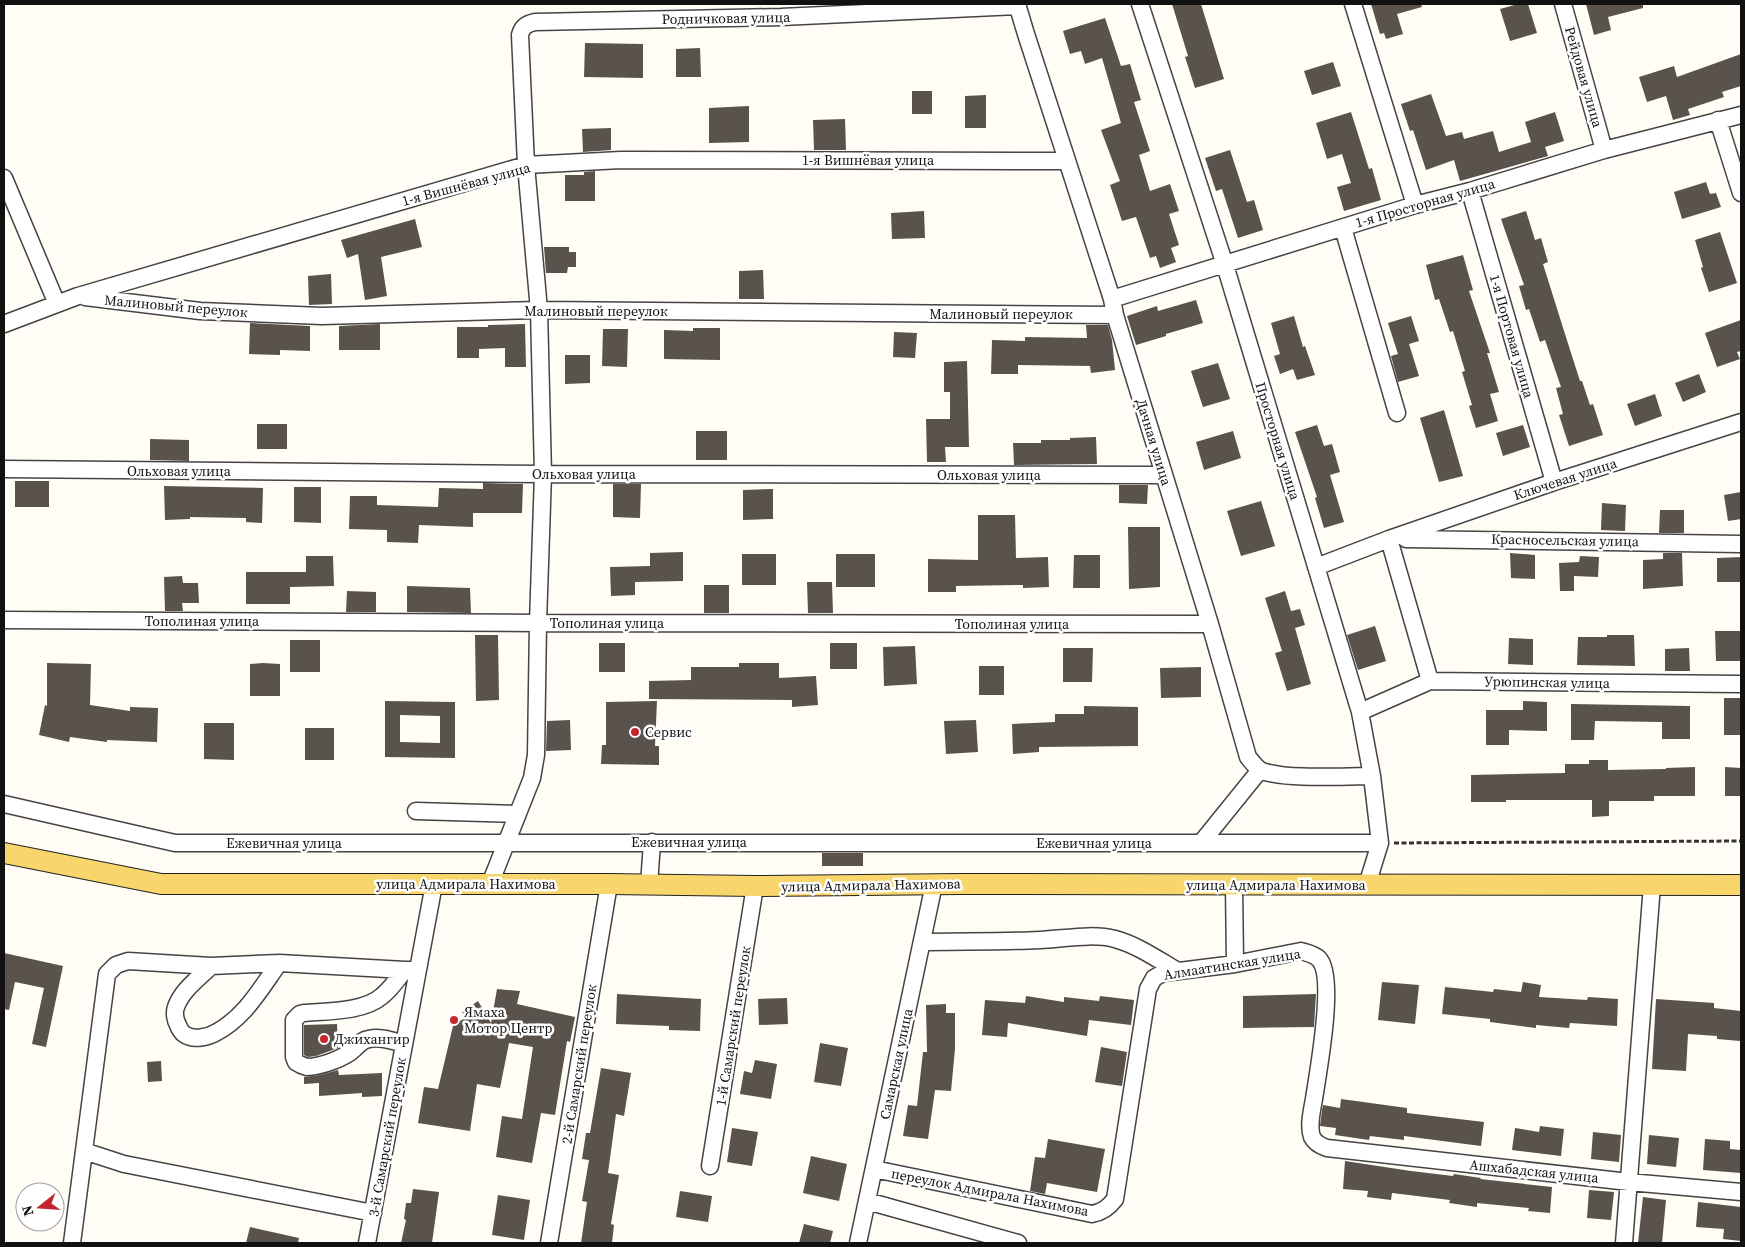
<svg xmlns="http://www.w3.org/2000/svg" width="1745" height="1247" viewBox="0 0 1745 1247" font-family="'Source Serif 4',serif">
<rect width="100%" height="100%" fill="#fffdf5"/>
<path fill="#5a524d" fill-rule="evenodd" d="M1172,4H1201L1224,79L1195,88L1185,57L1188,56Z
M1371,4H1421L1422,7L1397,14L1403,34L1386,39L1384,33L1380,34Z
M1518,4H1528L1537,33L1510,41L1500,9Z
M1586,4H1643V8L1608,17L1611,30L1594,35Z
M1105,18L1121,66L1130,64L1141,100L1134,102L1150,151L1139,155L1150,191L1170,184L1179,211L1169,214L1179,245L1171,248L1176,262L1160,268L1156,256L1150,258L1136,217L1122,221L1110,185L1120,181L1101,130L1121,123L1102,58L1085,64L1081,51L1070,54L1063,31Z
M585,43L643,44V78L584,77Z
M700,48L701,77H676V49Z
M1741,54V86L1722,92L1724,97L1688,109L1690,115L1673,120L1666,96L1647,102L1639,77L1674,66L1677,77Z
M1333,62L1341,86L1312,95L1304,71Z
M912,91H932V114H912Z
M1431,94L1446,136L1462,132L1464,139L1493,131L1499,152L1531,142L1525,122L1555,112L1564,141L1545,147L1548,156L1460,181L1454,160L1426,170L1413,130L1410,131L1401,104Z
M986,95V128H965V96Z
M749,106V142L709,143V108Z
M1351,112L1369,169L1372,168L1381,200L1344,211L1337,187L1351,183L1342,154L1327,159L1316,123Z
M845,119L846,150H814L813,120Z
M611,128V150L583,152L582,129Z
M1230,150L1247,202L1254,200L1263,230L1238,238L1222,189L1216,191L1205,158Z
M595,171V201H565V175H584V172Z
M1706,182L1710,194L1716,193L1721,207L1682,219L1674,192Z
M924,211L925,238L892,239L891,213Z
M1526,211L1535,240L1541,238L1548,262L1543,264L1565,334L1580,381H1582L1590,405L1593,404L1603,435L1569,446L1559,415L1563,414L1556,388L1561,387L1545,340L1540,342L1529,309L1526,310L1519,286L1524,285L1501,219Z
M415,219L422,247L381,257L387,296L365,300L358,254L347,258L341,240Z
M1720,232L1737,283L1709,292L1701,268L1703,267L1695,240Z
M544,247H569V252H576V267H568L567,273H546Z
M1463,255L1473,290L1469,291L1490,353H1487L1499,392L1490,394L1498,421L1476,428L1469,406L1472,405L1462,372L1465,371L1453,331L1450,332L1439,299L1435,300L1426,265Z
M763,270L764,299H739V271Z
M331,274L332,304L309,305L308,276Z
M1196,300L1203,323L1166,334V336L1136,345L1127,316L1157,306L1158,311Z
M1294,316L1303,347L1305,346L1315,375L1297,380L1293,369L1280,374L1274,356L1280,354L1271,323Z
M1411,316L1419,341L1409,344L1419,376L1398,382L1391,356L1398,354L1388,323Z
M1741,320V351L1737,352L1740,359L1717,367L1705,333Z
M250,323L310,326V351L280,350V355L249,354Z
M380,324V350H339V326Z
M525,324L526,367H505V348L479,349V358H457V327H488V325Z
M1086,325H1108L1112,340L1115,370L1091,373L1090,366L1018,365V374H991L992,340L1025,341V337L1087,338Z
M693,328H720V360L664,359V330L693,331Z
M603,329H628L627,367L602,366Z
M894,332L917,333L915,358L893,357Z
M565,355H590V383L565,384Z
M967,361L969,447H945L946,462H927L926,419H950V392H944V362Z
M1218,363L1230,399L1203,407L1191,371Z
M1699,374L1706,392L1683,402L1675,383Z
M1655,394L1662,416L1635,426L1627,404Z
M1444,410L1463,476L1439,482L1420,418Z
M257,424H287V449H257Z
M1317,425L1324,446L1332,444L1340,472L1330,475L1344,522L1324,528L1315,498L1317,497L1295,432Z
M1523,425L1530,447L1503,456L1496,433Z
M696,431H727V460H696Z
M1233,431L1241,458L1204,470L1196,442Z
M1096,437L1097,464L1014,465L1013,443H1041V440H1070V438Z
M150,439L189,440V461L150,460Z
M15,481H49V507H15Z
M483,483L523,484L522,513H473V527L419,525L418,543L387,542V530L349,529L350,496H377V505L438,507L439,488L483,489Z
M613,484H641L640,518L613,517Z
M1119,485H1148L1147,504L1119,503Z
M164,486L263,488L262,523L246,522V518L190,517V519L165,520Z
M294,487H321V523L294,522Z
M773,489V519L743,520V490Z
M1741,492V519L1728,521L1724,495Z
M1261,501L1275,546L1241,556L1227,511Z
M1602,503L1626,505L1625,531L1601,530Z
M1660,510H1684V533H1659Z
M978,515H1015L1016,558L1048,557L1049,587L1023,588V585L956,586V592H928V559L978,560Z
M1128,527H1160V587L1129,589Z
M683,552V581L635,582V595L611,596L610,567L650,566V553Z
M1510,553L1535,555V579L1511,578Z
M1663,553H1682L1683,586L1643,589V560L1663,559Z
M742,554H776V585H742Z
M836,554H875V587H836Z
M1074,555H1100V588H1073Z
M306,556H333L334,586L290,587V604H246V572H306Z
M1580,556L1599,557L1598,577L1574,576V591H1560L1559,563L1579,562Z
M1741,557V582H1717V558Z
M182,576L183,583H198L199,603H182L183,611H165L164,577Z
M807,582H832L833,613H808Z
M704,585H729V613H704Z
M407,586L470,588L471,613L407,612Z
M347,591L376,592V612H346Z
M1285,591L1291,611L1300,609L1305,625L1295,628L1311,684L1287,691L1275,653L1282,651L1265,598Z
M1375,626L1386,661L1358,670L1347,635Z
M1715,631H1741V661H1716Z
M475,635H498L499,700L476,701Z
M1607,635H1634L1635,666L1577,665L1578,637H1607Z
M1509,638L1533,639V665L1508,664Z
M290,640H320V672H290Z
M599,643H625V672H599Z
M830,643H857V669H830Z
M915,646L917,684L884,686L883,647Z
M1063,648H1093L1092,682H1063Z
M1689,648L1690,671H1665V649Z
M47,663L91,664L90,705L130,711V707L158,708L157,742L107,740V742L70,737L69,742L39,735L45,705L47,706Z
M263,663L280,664V696H250V664Z
M739,663H779V678L816,676L818,705L792,707V700L649,699V681L691,680V667H739Z
M979,666H1004V695H979Z
M1201,667V697L1161,698L1160,668Z
M1724,698H1741V735H1724Z
M385,701L455,702V758L385,757ZM400,715L440,716V743L400,742Z
M657,701L655,746H659V765L601,764L602,745H606V702Z
M1523,701L1547,702V731L1509,730V745H1486V710H1523Z
M1571,704L1690,706V739H1662V722L1595,721L1594,740H1571Z
M1084,706L1138,707V746L1039,747V752L1013,754L1012,724L1055,722V714H1084Z
M570,720L571,750L546,751L547,721Z
M976,720L978,752L946,754L944,721Z
M204,723H234V760L204,759Z
M305,728H334V760H305Z
M1589,760H1608V770L1666,769V768L1695,767V796H1654V801H1609V816L1592,817V800H1506V802H1471V775L1565,773V764H1589Z
M1725,767L1741,768V796H1725Z
M822,853H863V866H822Z
M4,953L63,966L46,1047L32,1044L44,988L15,982L9,1010L4,1009Z
M1382,982L1419,985L1415,1024L1378,1020Z
M1523,982L1541,985L1539,997L1587,1000L1588,997L1618,999L1617,1026L1570,1023L1569,1028L1536,1025V1028L1490,1022V1019L1442,1014L1445,987L1493,992L1494,989L1521,992Z
M497,989L520,991L517,1004L575,1017L570,1042L567,1041L555,1115L541,1113L532,1163L496,1157L502,1116L522,1119L533,1047L509,1043L500,1088L477,1084L470,1131L418,1123L424,1087L438,1089L453,1026L466,1017L462,1012L478,1001L491,1023Z
M617,994L701,999L700,1031L669,1030V1026L616,1024Z
M1316,994L1314,1027L1243,1028V996Z
M1026,996L1064,1002V997L1099,1001L1100,996L1134,1000L1131,1025L1089,1020L1087,1036L1008,1023L1007,1037L982,1035L985,1000L1025,1003Z
M787,998L788,1024L759,1025L758,999Z
M1656,999L1714,1003V1008L1741,1011L1740,1041L1717,1039V1036L1688,1034L1686,1071L1652,1069Z
M946,1004V1013H955V1049L951,1091L935,1090L928,1139L903,1136L908,1105L917,1106L923,1052H927L926,1005Z
M337,1024L338,1048L316,1056L308,1057L304,1055V1025Z
M820,1043L848,1048L841,1086L814,1082Z
M1101,1047L1127,1052L1122,1086L1095,1082Z
M755,1060L777,1064L771,1099L740,1094L744,1071L752,1073Z
M161,1061L162,1081L148,1082L147,1062Z
M601,1068L631,1073L624,1116L616,1114L608,1173L619,1175L611,1224L614,1225L612,1243H581L587,1202L582,1201L589,1160L582,1159L586,1133H590Z
M338,1070L339,1075L382,1073V1096L362,1097V1093L319,1096V1083L304,1084V1077L320,1075Z
M1341,1099L1407,1108V1113L1484,1122L1481,1146L1404,1136V1140L1370,1136L1369,1140L1335,1135L1336,1128L1320,1126L1322,1110L1323,1105L1340,1108Z
M1540,1126L1564,1129L1561,1156L1512,1150L1515,1128L1539,1132Z
M732,1128L758,1132L752,1166L727,1162Z
M1593,1132L1621,1135L1619,1162L1591,1159Z
M1649,1135L1679,1138L1676,1167L1647,1164Z
M1048,1139L1105,1149L1097,1192L1047,1183L1045,1194L1030,1191L1035,1157L1045,1158Z
M1705,1139L1730,1141V1149L1741,1150V1173L1703,1170Z
M811,1156L847,1164L839,1201L803,1193Z
M1345,1161L1411,1171L1453,1176L1454,1174L1481,1178L1480,1179L1552,1187L1550,1213L1528,1211L1529,1208L1477,1203V1207L1449,1203L1450,1200L1392,1193L1391,1200L1367,1197L1368,1191L1343,1189Z
M413,1189L439,1192L432,1243H401L406,1220L404,1219L406,1203H411Z
M1589,1190L1614,1192L1611,1220L1587,1218Z
M680,1191L712,1196L708,1222L676,1217Z
M498,1195L530,1200L524,1240L492,1235Z
M1643,1197L1666,1200L1662,1243H1638Z
M1698,1202L1741,1207V1241L1723,1239L1724,1229L1696,1227Z
M804,1224L833,1231L830,1243H799Z
M250,1227L299,1238L298,1243H246Z"/>
<g fill="none" stroke-linecap="round" stroke-linejoin="round">
<g stroke="#444" stroke-width="19">
<path id="minor" d="M1017,4L1026,34L1112,299L1115,315L1210,624L1248,757C1252,762 1257,769 1262,771C1289,780 1342,776 1372,776
M1140,4L1225,265L1360,712L1372,776L1380,843L1367,885
M1353,4L1415,205
M1563,4L1604,150
M1718,120L1741,193
M4,178L57,304
M1470,191L1554,482
M1343,228L1397,413
M85,297L200,311L322,316L539,310L1115,315
M1112,299L1415,205L1470,191L1604,150L1741,115
M4,324L78,296L526,165L621,160L1067,161
M4,469L543,474L1164,475
M1389,539L1554,482L1741,422
M1406,539L1741,544
M1316,567L1389,539L1430,681
M4,620L538,623L1210,624
M1360,712L1430,681L1741,684
M4,804L175,843H1380
M416,811L518,814
M1201,843L1260,770
M490,884L532,778L536,755L538,623L543,474L539,310L526,165L520,35C522,27 526,24 535,22L781,17L1018,6
M1234,884L1235,964
M649,885L652,842
M922,942C961,941 1000,942 1040,940C1064,939 1092,933 1115,939C1137,945 1157,959 1176,970
M279,963C261,988 245,1017 217,1032C209,1037 193,1041 184,1034C182,1033 179,1028 178,1025C175,1020 174,1012 176,1007C182,990 198,979 211,966L279,963L405,970
M404,1044C393,1041 380,1036 369,1039C362,1040 359,1044 354,1049C345,1058 320,1067 307,1067C303,1066 299,1064 296,1062L294,1057V1020L300,1014L304,1013C327,1011 364,1012 382,996C391,989 398,978 405,970H413
M84,1151L124,1164L373,1213
M710,1166L755,886
M874,1169L1092,1214C1103,1212 1109,1207 1115,1199L1148,989L1154,978L1163,973L1235,964L1301,951C1307,953 1314,954 1319,959C1336,977 1318,1072 1314,1099C1312,1110 1308,1126 1312,1137C1315,1143 1321,1146 1327,1148L1629,1182L1741,1192
M867,1201L1018,1243
M72,1243L107,974L116,965L128,961L211,966
M367,1243L434,884
M549,1243L609,884
M858,1243L934,884
M1624,1243L1652,885"/>
</g>
<g stroke="#222" stroke-width="22">
<path id="major" d="M4,853L161,884H609L755,886L960,884L1741,885"/>
</g>
<path stroke="#333" stroke-width="3" stroke-dasharray="5 2.5" stroke-linecap="butt" d="M1394,843L1741,841"/>
<use href="#minor" stroke="#fff" stroke-width="16"/>
<use href="#major" stroke="#f9d66b" stroke-width="20"/>
</g>
<g fill="#c4262e" stroke="#fff" stroke-width="2">
<circle cx="635" cy="732" r="5"/>
<circle cx="454" cy="1020" r="5"/>
<circle cx="324" cy="1039" r="5"/>
</g>
<g text-anchor="middle" dominant-baseline="central" stroke-width="5" stroke-linejoin="round" paint-order="stroke">
<g font-size="14" fill="#111" stroke="#fff">
<text transform="translate(726 18) rotate(-1)">Родничковая улица</text>
<text transform="translate(1584 77) rotate(74)">Рейдовая улица</text>
<text x="868" y="160">1-я Вишнёвая улица</text>
<text transform="translate(466 184) rotate(-15)">1-я Вишнёвая улица</text>
<text transform="translate(1425 203) rotate(-16)">1-я Просторная улица</text>
<text transform="translate(176 306) rotate(5)">Малиновый переулок</text>
<text x="596" y="311">Малиновый переулок</text>
<text x="1001" y="314">Малиновый переулок</text>
<text transform="translate(1512 336) rotate(74)">1-я Портовая улица</text>
<text transform="translate(1278 441) rotate(73)">Просторная улица</text>
<text transform="translate(1154 442) rotate(73)">Дачная улица</text>
<text x="179" y="471">Ольховая улица</text>
<text x="584" y="474">Ольховая улица</text>
<text x="989" y="475">Ольховая улица</text>
<text transform="translate(1565 479) rotate(-18)">Ключевая улица</text>
<text transform="translate(1565 540) rotate(1)">Красносельская улица</text>
<text x="202" y="621">Тополиная улица</text>
<text x="607" y="623">Тополиная улица</text>
<text x="1012" y="624">Тополиная улица</text>
<text transform="translate(1547 682) rotate(1)">Урюпинская улица</text>
<text x="689" y="842">Ежевичная улица</text>
<text x="284" y="843">Ежевичная улица</text>
<text x="1094" y="843">Ежевичная улица</text>
<text x="466" y="884">улица Адмирала Нахимова</text>
<text transform="translate(871 885) rotate(-1)">улица Адмирала Нахимова</text>
<text x="1276" y="885">улица Адмирала Нахимова</text>
<text transform="translate(1232 964) rotate(-9)">Алмаатинская улица</text>
<text transform="translate(733 1026) rotate(-81)">1-й Самарский переулок</text>
<text transform="translate(579 1064) rotate(-81)">2-й Самарский переулок</text>
<text transform="translate(896 1064) rotate(-78)">Самарская улица</text>
<text transform="translate(387 1137) rotate(-80)">3-й Самарский переулок</text>
<text transform="translate(1534 1171) rotate(6)">Ашхабадская улица</text>
<text transform="translate(990 1192) rotate(11)">переулок Адмирала Нахимова</text>
</g>
<g font-size="14" fill="#111" stroke="#fff" text-anchor="start">
<text x="645" y="732">Сервис</text>
<text x="464" y="1012">Ямаха<tspan x="464" dy="16">Мотор Центр</tspan></text>
<text x="334" y="1039">Джихангир</text>
</g>
</g>
<rect width="1745" height="1247" fill="none" stroke="#111111" stroke-width="10"/>
<g transform="translate(40 1207) rotate(253)"><circle r="24" fill="#ffffff" stroke="#a0a0a0"/>
<path d="M0-4L9 19L0 12L-9 19Z" fill="#c4262e"/>
<text y="-8" font-size="14" font-weight="bold" text-anchor="middle" fill="#111111">N</text>
</g>
</svg>
